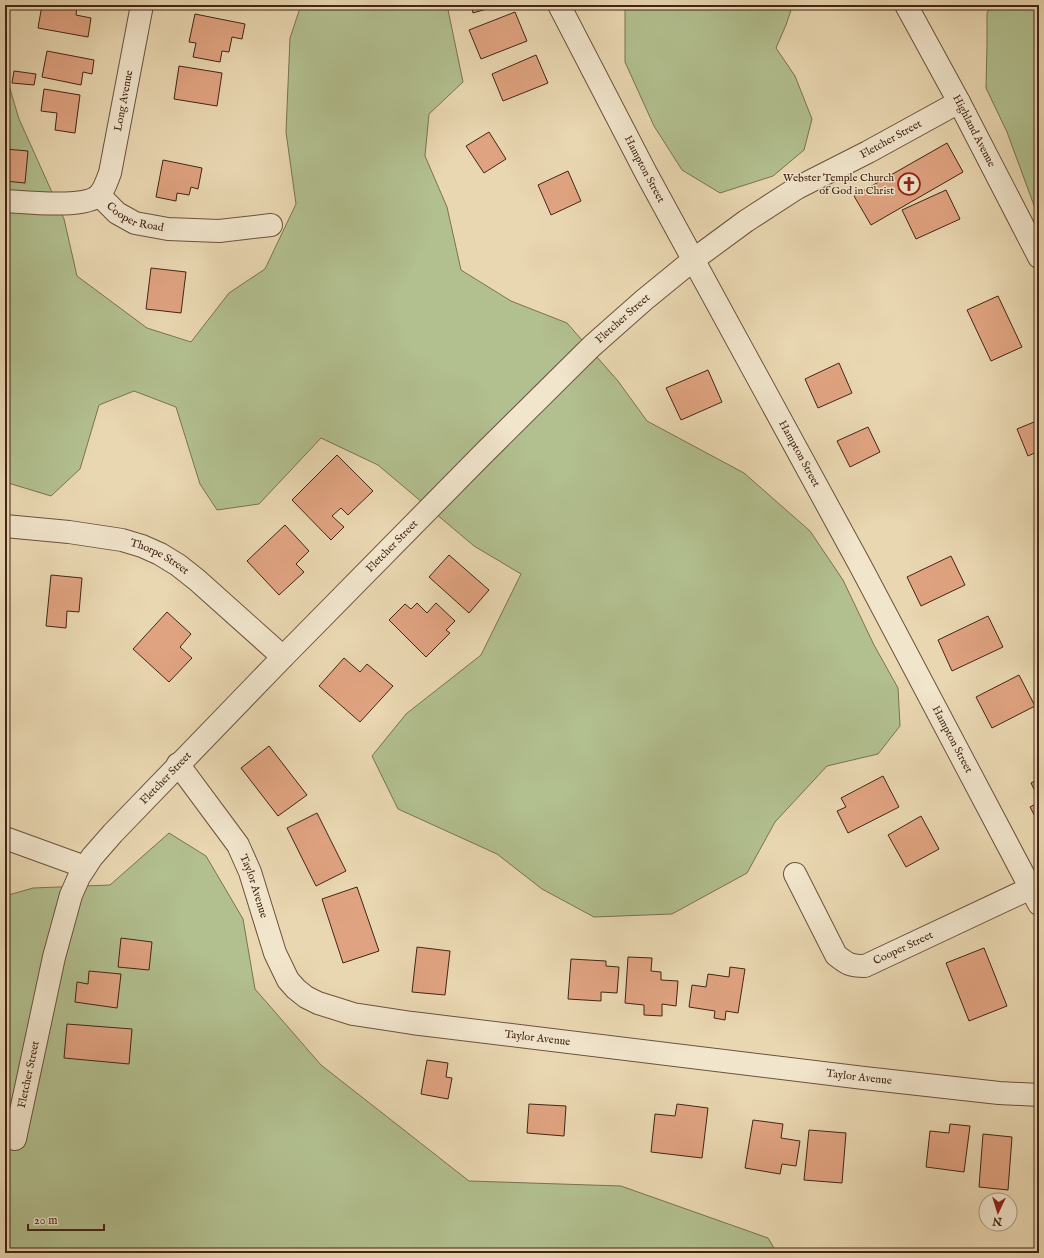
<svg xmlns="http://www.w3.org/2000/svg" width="1044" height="1258" viewBox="0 0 1044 1258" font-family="'IM FELL English',serif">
<rect width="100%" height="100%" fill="#e9d7b1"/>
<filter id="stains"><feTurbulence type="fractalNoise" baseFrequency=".005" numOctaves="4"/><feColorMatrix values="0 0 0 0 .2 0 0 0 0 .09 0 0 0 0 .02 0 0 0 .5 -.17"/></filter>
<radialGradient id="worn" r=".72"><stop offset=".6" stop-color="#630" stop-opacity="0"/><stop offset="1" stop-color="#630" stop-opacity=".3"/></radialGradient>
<path fill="#b2bf8f" stroke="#7a7252" d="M301,5H447L463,82L429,114L425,156L447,207L461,270L511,301L567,323L618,381L647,421L744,473L810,531L843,580L874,645L898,688L900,726L878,754L827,766L775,822L747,873L672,914L594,917L542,889L497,854L398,809L372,756L406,714L481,655L521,574L474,546L378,465L321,438L259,504L217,510L200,484L176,407L134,391L99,405L80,469L51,496L5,482V72L19,119L64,219L77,276L147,328L191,342L229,293L265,269L296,204L286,132L290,38Z
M627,5H788L791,10L786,25L776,48L795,76L812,119L804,150L773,176L720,193L682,170L654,126L625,62V8Z
M991,5H1039V219L1007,132L986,88L987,45V13Z
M169,833L206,856L243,919L255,989L321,1065L469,1181L621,1186L768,1238L777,1253H5V896L33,888L110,885Z"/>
<path fill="#e0a381" stroke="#432515" d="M42,5H77L76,15L91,18L88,37L38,28Z
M471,5H500L473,13Z
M515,12L527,41L481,59L469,30Z
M195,14L245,24L242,39L232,37L229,52L222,51L220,62L193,57L196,43L189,42Z
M47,51L94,60L92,74L83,72L81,85L42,77Z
M536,55L548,83L503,101L492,74Z
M179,66L222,73L217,106L174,99Z
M14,71L36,74L34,85L12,83Z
M44,89L80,95L75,133L55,130L57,113L41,111Z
M489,132L506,159L484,173L466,146Z
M947,143L963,172L871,225L854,196Z
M5,149L28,151L25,183L5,181Z
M163,160L202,168L198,189L191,187L189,195L177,193L176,201L156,197Z
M568,171L581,201L551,215L538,185Z
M946,190L960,219L916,239L902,210Z
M151,268L186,272L181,313L146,309Z
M998,296L1022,347L991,361L967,310Z
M839,363L852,393L818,408L805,379Z
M708,370L722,402L681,420L666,388Z
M1039,420V451L1028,456L1017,429Z
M868,427L880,452L850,467L837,441Z
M337,455L373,491L348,515L341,508L332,516L344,527L331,540L292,500Z
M285,525L309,551L296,564L304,572L279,595L247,561Z
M449,555L489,590L469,613L429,577Z
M951,556L965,585L921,606L907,577Z
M51,575L82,578L79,612L67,611L66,628L46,626Z
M417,603L427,613L436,603L455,621L446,630L450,633L426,657L389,620L405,604L411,609Z
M167,612L191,634L180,647L192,658L169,682L133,649Z
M988,616L1003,647L952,671L938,640Z
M344,658L360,672L367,664L393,686L360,722L319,686Z
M1019,675L1035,706L992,728L976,697Z
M269,746L307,795L278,816L241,768Z
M883,776L899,807L848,833L837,811L846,807L841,798Z
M1039,779V799L1031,783Z
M1039,802V824L1030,807Z
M317,813L346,871L316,886L287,828Z
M921,816L939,849L906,867L888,835Z
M357,887L379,951L343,963L322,899Z
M121,938L152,942L149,970L118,967Z
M417,947L450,951L445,995L412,992Z
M984,948L1007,1006L969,1021L946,963Z
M628,957L652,958L651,971L661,972V980L678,981L676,1006L662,1004V1016L644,1015V1005L625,1003Z
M571,959L606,961V966L619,967L617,993L601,992V1001L568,999Z
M730,967L745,969L738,1013L726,1011L725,1020L714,1018L715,1011L689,1007L692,985L706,987L708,974L729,977Z
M89,971L121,974L117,1008L75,1002L77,982L88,984Z
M67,1024L132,1029L129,1064L64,1058Z
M427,1060L448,1063L446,1077L452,1078L448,1099L421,1094Z
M529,1104L566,1106L564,1136L527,1133Z
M677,1104L708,1108L702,1158L651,1152L655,1114L675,1116Z
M753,1120L783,1124L781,1138L800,1141L796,1166L782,1164L780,1174L745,1168Z
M950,1124L970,1126L964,1172L926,1167L930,1131L949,1133Z
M809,1130L846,1133L842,1183L804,1180Z
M983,1134L1012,1137L1008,1190L979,1187Z"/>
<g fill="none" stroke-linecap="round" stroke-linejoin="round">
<g stroke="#6c523c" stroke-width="24">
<g id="minor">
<path id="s1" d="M559,5L646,173L861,567L1039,904"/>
<path id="s2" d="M906,5L959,102L1039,257"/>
<path id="s3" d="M99,195L117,213L135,223L168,229L219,231L271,225"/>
<path id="s4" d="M5,201C25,202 85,209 99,195C105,189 107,180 110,173L142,5"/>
<path id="s5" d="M5,526L69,532L122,540L142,546L160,554L178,565L197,580L283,657"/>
<path id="s6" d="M178,764L238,845L250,872L275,953L288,980L296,989L306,997L318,1003L353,1014L412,1023L864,1078L999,1093L1039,1095"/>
<path d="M5,838L85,867"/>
<path id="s7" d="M795,874L836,955C847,964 850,966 865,966L1031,888"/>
<path id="s8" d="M15,1139L54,957L71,895L79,877L92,857L113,833L283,657L484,453L592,346L644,300L693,260L746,221L797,188L868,152L959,102"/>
</g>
</g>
<use href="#minor" stroke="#f1e5cc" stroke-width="22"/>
</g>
<defs>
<g id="church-ring" transform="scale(1.15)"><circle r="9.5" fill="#f1e5cc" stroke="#8f2418" stroke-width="1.5"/><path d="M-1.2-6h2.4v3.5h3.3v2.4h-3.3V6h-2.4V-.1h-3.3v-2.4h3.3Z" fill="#8f2418"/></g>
</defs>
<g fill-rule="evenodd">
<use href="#church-ring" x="909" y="184"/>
</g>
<g text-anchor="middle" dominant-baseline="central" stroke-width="3" stroke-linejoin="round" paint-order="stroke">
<g font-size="11" fill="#432515" stroke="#f1e5cc">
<text stroke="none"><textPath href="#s4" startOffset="194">Long Avenue</textPath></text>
<text stroke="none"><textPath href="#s2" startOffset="143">Highland Avenue</textPath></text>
<text stroke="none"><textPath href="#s8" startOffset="1374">Fletcher Street</textPath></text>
<text stroke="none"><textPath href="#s1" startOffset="185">Hampton Street</textPath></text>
<text stroke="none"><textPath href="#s3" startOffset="44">Cooper Road</textPath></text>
<text stroke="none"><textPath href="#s8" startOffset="1050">Fletcher Street</textPath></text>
<text stroke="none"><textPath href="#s1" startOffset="509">Hampton Street</textPath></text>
<text stroke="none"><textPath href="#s8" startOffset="726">Fletcher Street</textPath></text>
<text stroke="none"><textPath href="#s5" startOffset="159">Thorpe Street</textPath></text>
<text stroke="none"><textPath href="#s1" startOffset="833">Hampton Street</textPath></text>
<text stroke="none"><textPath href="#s8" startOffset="402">Fletcher Street</textPath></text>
<text stroke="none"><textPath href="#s6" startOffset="145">Taylor Avenue</textPath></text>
<text stroke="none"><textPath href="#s7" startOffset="165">Cooper Street</textPath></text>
<text stroke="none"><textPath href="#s6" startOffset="506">Taylor Avenue</textPath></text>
<text stroke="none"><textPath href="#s8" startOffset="66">Fletcher Street</textPath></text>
<text stroke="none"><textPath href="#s6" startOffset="830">Taylor Avenue</textPath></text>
</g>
<g font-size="11" fill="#432515" stroke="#f1e5cc" text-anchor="end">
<text x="894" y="178">Webster Temple Church<tspan x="894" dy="13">of God in Christ</tspan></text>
</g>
</g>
<rect width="1044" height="1258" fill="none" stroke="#e9d7b1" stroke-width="20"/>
<rect x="6" y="6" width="1032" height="1246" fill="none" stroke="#432515" stroke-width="2"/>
<rect x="10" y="10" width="1024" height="1238" fill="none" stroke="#432515"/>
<g transform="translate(998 1212) rotate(184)"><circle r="19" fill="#f1e5cc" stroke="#ab9883"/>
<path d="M0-3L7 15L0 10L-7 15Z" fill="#8f2418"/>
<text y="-6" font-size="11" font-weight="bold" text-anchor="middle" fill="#432515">N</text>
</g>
<path d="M28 1224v6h76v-6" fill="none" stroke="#432515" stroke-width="2"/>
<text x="34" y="1224" font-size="12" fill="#432515" stroke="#f1e5cc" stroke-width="3" paint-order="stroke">20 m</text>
<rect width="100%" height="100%" filter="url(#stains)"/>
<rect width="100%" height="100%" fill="url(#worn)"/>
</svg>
